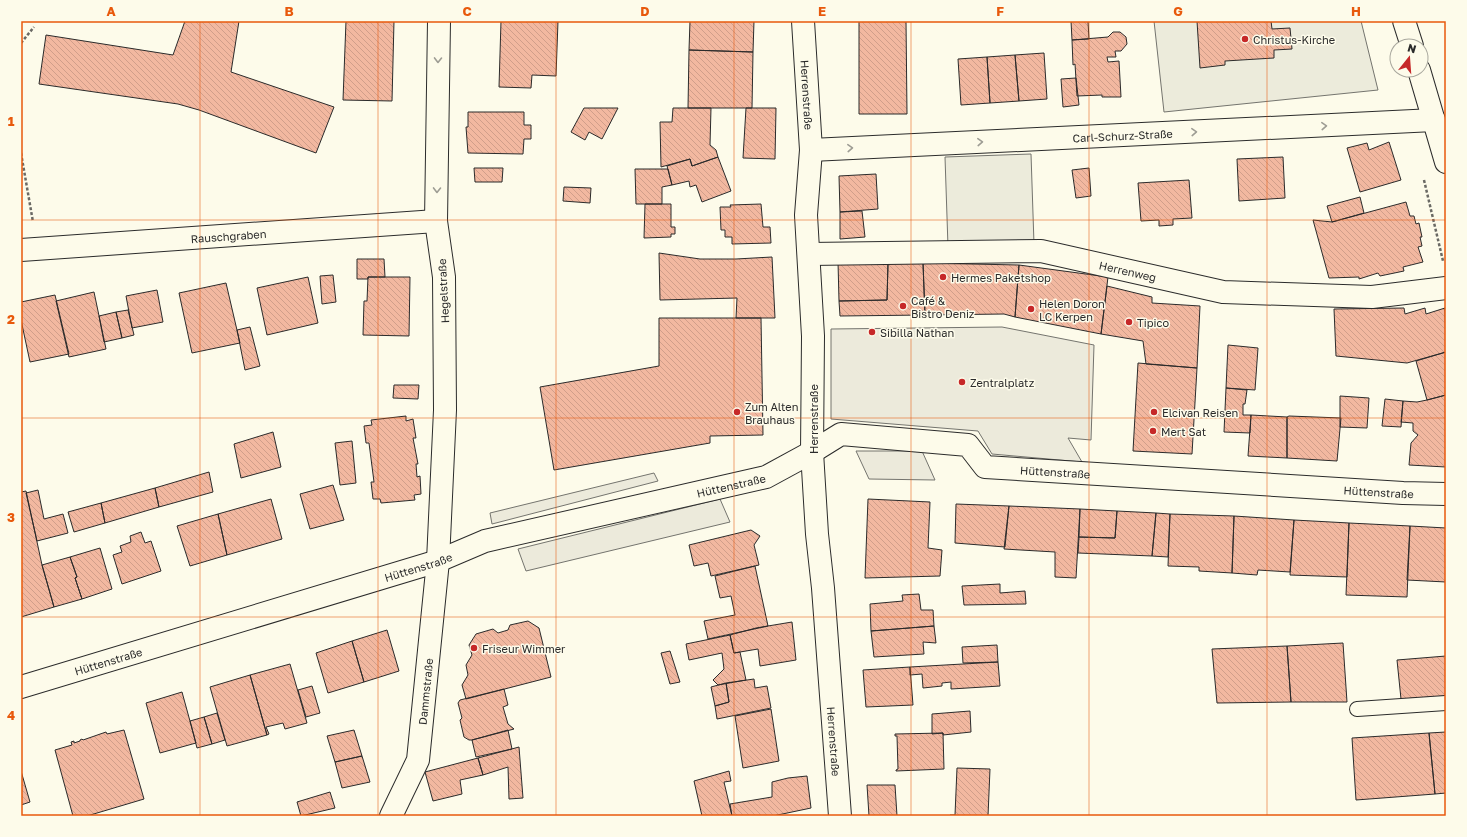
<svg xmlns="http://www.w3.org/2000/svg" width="1467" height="837" viewBox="0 0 1467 837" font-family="'Golos Text',sans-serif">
<defs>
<pattern id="building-back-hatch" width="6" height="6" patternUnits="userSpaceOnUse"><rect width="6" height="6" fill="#f2b8a0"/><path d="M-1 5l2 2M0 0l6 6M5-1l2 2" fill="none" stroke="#d09e8a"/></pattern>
</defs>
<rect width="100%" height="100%" fill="#fdfbea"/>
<path fill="#ecebdb" stroke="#74746e" d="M1154,21H1361L1378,90L1164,112Z
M1031,154L1034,244L948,247L945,157Z"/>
<path fill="#eceadb" stroke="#74746e" d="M1002,327L1094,345L1091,440L1068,438L1082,462L992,454L978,431L831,419V329Z
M856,451H922L935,480L869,479Z
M654,473L658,481L492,524L490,513Z
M720,499L730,522L526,571L518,549Z"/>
<path fill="url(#building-back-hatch)" stroke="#2b2b2b" d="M185,21H239L231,72L334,107L316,153L199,110L178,104L39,84L46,35L173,55Z
M346,21H394L392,101L343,100Z
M501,21H558L556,76L532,75L531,88L499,87Z
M690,21H754L753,52L689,50Z
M859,21H906L907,114H859Z
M1071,21H1088L1089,39L1072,40Z
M1197,21H1271L1272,29L1290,28L1292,49L1274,50V58L1225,61V65L1200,68Z
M1113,32H1120L1126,37L1127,44L1121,51H1115L1116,57H1107L1108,62L1119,61L1121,97H1102V95L1077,96L1075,64L1073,65L1072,40L1108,37Z
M689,50L753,52L752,108H688Z
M1044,53L1047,99L1019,101L1015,55Z
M1015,55L1019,101L990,103L987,57Z
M987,57L990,103L961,105L958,59Z
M1076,78L1079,105L1063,107L1061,79Z
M584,108H618L602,139L589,132L585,140L571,132Z
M673,108H711L710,145L716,150L718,157L692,166L690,159L661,167L660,122H672Z
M746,108H776L775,159L743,158Z
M468,112H524V125H531V139H524L523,154L468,153L466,127H468Z
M1389,142L1401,180L1360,192L1347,148L1367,143L1369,150Z
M718,157L731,191L702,202L696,185L690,187L689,181L672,185L667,166L690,159L692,166Z
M1283,157L1285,198L1239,201L1237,159Z
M474,168H503L502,182H475Z
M1089,168L1091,196L1076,198L1072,170Z
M635,169H668L672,185L662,187V204H636Z
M876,174L878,209L840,212L839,176Z
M1189,180L1192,218L1173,219V225L1159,226V220L1141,221L1138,183Z
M564,187L591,188L590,203L563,201Z
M1360,197L1364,213L1332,222L1327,206Z
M1406,202L1410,216H1414L1416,224L1419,223L1422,237H1420L1422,246L1418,247L1423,262L1403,267L1404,271L1380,276L1378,273L1359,279V277L1329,278L1313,220L1332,222Z
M645,204H671V227H675V234H671V237L644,238Z
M761,204L763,227H770L771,243L732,244V237H725V230H721L720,207H731L730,205Z
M862,211L865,237L840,239V212Z
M659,253L700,259H736L772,257L775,318H736L737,298L660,300Z
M357,259H384L385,277H368V279H357Z
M838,262L888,263L887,300L839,301Z
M888,263H923L925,315L840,316L839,301L887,300Z
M923,263L1019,265L1015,317L1004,314L925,315Z
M1019,265L1108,277L1101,334L1015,317Z
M333,275L336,302L322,304L320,276Z
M308,277L318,323L267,335L257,288Z
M368,277H410L409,336L363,335L364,301H367Z
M226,283L240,343L192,353L179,293Z
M1107,286L1152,297V303L1200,306L1197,368L1146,364L1143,341L1101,334Z
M157,290L163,322L132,328L126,296Z
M94,292L106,349L69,357L56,301Z
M55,295L69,354L30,362L21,320V302Z
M1404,308L1405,314L1425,308L1426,314L1445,308L1446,352L1407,363L1336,356L1334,309Z
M128,310L134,335L122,338L116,312Z
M116,312L122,338L104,342L99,316Z
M659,318H761L763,435L710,436V443L554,470L540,387L659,366Z
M250,327L260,366L245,370L237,330Z
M1228,345L1258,348L1255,390L1226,388Z
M1446,352V395L1427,400L1416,361Z
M1138,363L1197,368L1192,454L1133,451Z
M394,385H419L418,399L393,398Z
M1226,388L1247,390L1245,404H1243V415H1251L1250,433L1224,432Z
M1446,395V467L1409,465L1411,443L1418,435L1413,431V423L1401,422L1403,401L1417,402L1427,400Z
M1340,396L1369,398L1367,428L1340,427Z
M1385,399L1403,401L1401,427L1382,426Z
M1251,415L1287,417V458L1248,456Z
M406,416V421L413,419L416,438H413L418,464H416L417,477L420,476L421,494L414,495L415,500L381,503L380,499H373L371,482H374L369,443H366L364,426L372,425L371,420Z
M1289,416L1341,418L1337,461L1287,458V417Z
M273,432L281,467L241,478L234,444Z
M352,441L356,483L340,485L335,443Z
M209,472L213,492L159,507L155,488Z
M333,485L344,520L310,529L300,494Z
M155,488L159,507L105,523L101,503Z
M38,490L44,519L63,514L68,533L37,541L26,493Z
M26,491L42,565L54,607L21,617V492Z
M271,499L282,539L227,555L218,514Z
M868,499L930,502L928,548L942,550L940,576L865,578Z
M101,503L105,523L74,532L68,512Z
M956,504L1009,506L1005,547L955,543Z
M1009,506L1080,509L1076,578L1055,577V552L1004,549Z
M1080,509L1117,511L1115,538L1079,537Z
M1117,511L1156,513L1152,556L1078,553L1079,537L1115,538Z
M1156,513L1170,514L1168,557L1152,556Z
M218,514L227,555L190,566L177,526Z
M1170,514L1234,516L1232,573L1199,571V567L1168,566Z
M1234,516L1294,520L1290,572L1258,570L1257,575L1232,573Z
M1294,520L1349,523L1347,577L1290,575Z
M1349,523L1410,526L1407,597L1346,595Z
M1410,526L1446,528V582L1407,580Z
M751,530L760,536L754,545L759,565L711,576L708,563L694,566L689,545Z
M141,532L145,543L151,541L161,571L122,584L113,555L122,552L120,546L131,542L130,536Z
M100,548L112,589L82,599L75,578L77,577L70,557Z
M70,557L77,577L75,578L82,599L54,607L42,565Z
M755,566L768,626L708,639L704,621L735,615L731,596L720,598L715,576Z
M1000,584V593L1025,591L1026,604L964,605L962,586Z
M919,594L921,610H933L934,626L871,631L870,604L903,601L902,595Z
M528,621L539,628L551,677L466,699L462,685L468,675L466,665L472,655L469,645L476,634L493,629L498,633L508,630L510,625Z
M792,622L796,660L760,666L758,649L734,653L730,635L756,628Z
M934,626L936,643L923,642L924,654L874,657L871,631Z
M387,630L399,671L364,682L352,641Z
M730,635L734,653L740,652L746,680L718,685L713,680L724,669L722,653L689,660L686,644Z
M352,641L364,682L328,693L316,653Z
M1343,643L1347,702H1291L1287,646Z
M997,645L998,662L963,663L962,647Z
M1287,646L1291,702L1217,703L1212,649Z
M670,651L680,682L670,684L661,653Z
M1446,656V696L1401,699L1397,660Z
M998,662L1000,686L951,689V682L942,683V686L923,688L922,674L910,675V667Z
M290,664L307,723L285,729L283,723L266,727L269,734L267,735L250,675Z
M910,667L913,705L866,707L863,670Z
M250,675L267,735L227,746L210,687Z
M754,679L755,688L767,686L771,708L717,719L715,706L729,702L726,683Z
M726,683L729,702L715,706L711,687Z
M312,686L320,713L306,717L298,690Z
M504,689L508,705L503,707L508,724L514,729L472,740H469L464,737L460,720L462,718L458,703L460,700Z
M182,692L196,743L160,753L146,703Z
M771,709L779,761L743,768L735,716Z
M970,711L971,732L943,735V733L932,734V714Z
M217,713L225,740L212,744L204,717Z
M204,717L212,744L197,748L190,721Z
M124,730L144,799L87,816H73L55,750L72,745L71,742L74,741V743L80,741V740L82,739L83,740L106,732L107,734Z
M354,730L362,756L335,762L327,736Z
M508,730L512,749L476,757L472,740Z
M1446,732V793L1435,794L1429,733Z
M943,733L944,769L896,771V770L898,769L897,736H895V734Z
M1429,733L1435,794L1356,800L1352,738Z
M519,747L523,798L509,799L508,767L483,775L478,758Z
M362,756L370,782L342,788L335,762Z
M478,758L483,775L460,780L462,794L433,801L425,772Z
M957,768L990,769L988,816H950V815H955Z
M21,771L30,802L21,805Z
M729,771L731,781L724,782L732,816H702L694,781Z
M807,776L811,808L773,816H732L730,804L772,797V782L788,778Z
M867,785H895L897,816H869Z
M330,792L335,808L301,816L297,802Z"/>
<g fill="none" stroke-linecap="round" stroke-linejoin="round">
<g stroke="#2b2b2b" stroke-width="16">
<path id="lane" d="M1357,709L1446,703"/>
</g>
<g stroke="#2b2b2b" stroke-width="24">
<g id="street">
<path id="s1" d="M803,21L811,150L806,215L813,336L812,452L817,534L823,588L840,816"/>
<path id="s2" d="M811,150L1434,120"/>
<path id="s3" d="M21,250L436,221"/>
<path id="s4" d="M809,254L1041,251L1223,292L1372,297L1446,288"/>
<path id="s5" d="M21,687L438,561L485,541L766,477L812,452L841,434L968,445L985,467L1403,493L1446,494"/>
<path id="s6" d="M391,816L418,760L438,561L445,410L444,277L436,221L439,21"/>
</g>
</g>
<g stroke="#2b2b2b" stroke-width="24">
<path id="secondary" d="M1404,21L1412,46
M1419,70L1446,162"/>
</g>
<path stroke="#6a6964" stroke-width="2.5" stroke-dasharray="3 2" stroke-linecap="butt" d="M21,43L34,27
M21,153L33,222
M1424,180L1443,261"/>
<use href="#lane" stroke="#fdfbea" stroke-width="14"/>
<use href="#street" stroke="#fdfbea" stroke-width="22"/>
<use href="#secondary" stroke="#fdfbea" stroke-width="22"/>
</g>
<defs><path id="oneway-chevron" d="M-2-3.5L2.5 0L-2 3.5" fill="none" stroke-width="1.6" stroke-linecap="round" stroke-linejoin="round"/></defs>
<g stroke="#9e9d94">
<use href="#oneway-chevron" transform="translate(438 60) rotate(91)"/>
<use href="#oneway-chevron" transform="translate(1324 126) rotate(-3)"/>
<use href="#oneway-chevron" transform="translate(1194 132) rotate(-3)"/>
<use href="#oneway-chevron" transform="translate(980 142) rotate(-3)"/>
<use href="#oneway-chevron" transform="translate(850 148) rotate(-3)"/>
<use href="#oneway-chevron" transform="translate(437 190) rotate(91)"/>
</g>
<path fill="none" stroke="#e8590c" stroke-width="1" stroke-opacity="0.55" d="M200,21V816M378,21V816M556,21V816M734,21V816M911,21V816M1089,21V816M1267,21V816M21,220H1446M21,418H1446M21,617H1446"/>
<g fill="#c62828" stroke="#fdfbea" stroke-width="1.5">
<circle cx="1245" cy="39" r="4"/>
<circle cx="943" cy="277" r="4"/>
<circle cx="903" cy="306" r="4"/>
<circle cx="1031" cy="309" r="4"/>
<circle cx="1129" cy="322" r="4"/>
<circle cx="872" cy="332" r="4"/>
<circle cx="962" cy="382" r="4"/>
<circle cx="737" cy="412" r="4"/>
<circle cx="1154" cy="412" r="4"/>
<circle cx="1153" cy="431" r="4"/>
<circle cx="474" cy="648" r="4"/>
</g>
<g text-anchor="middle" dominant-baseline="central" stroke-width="3" stroke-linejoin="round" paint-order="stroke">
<g font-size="11" fill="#2b2b2b" stroke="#fdfbea" text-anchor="start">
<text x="1253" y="39">Christus-Kirche</text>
<text x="951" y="277">Hermes Paketshop</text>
<text x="911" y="300">Café &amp;<tspan x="911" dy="13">Bistro Deniz</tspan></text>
<text x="1039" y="303">Helen Doron<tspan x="1039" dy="13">LC Kerpen</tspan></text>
<text x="1137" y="322">Tipico</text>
<text x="880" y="332">Sibilla Nathan</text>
<text x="970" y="382">Zentralplatz</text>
<text x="745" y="406">Zum Alten<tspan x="745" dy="13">Brauhaus</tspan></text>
<text x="1162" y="412">Elcivan Reisen</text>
<text x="1161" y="431">Mert Sat</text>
<text x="482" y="648">Friseur Wimmer</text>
</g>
<g font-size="11" fill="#2b2b2b" stroke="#fdfbea">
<text stroke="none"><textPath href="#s1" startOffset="74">Herrenstraße</textPath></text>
<text stroke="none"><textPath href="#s2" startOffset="312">Carl-Schurz-Straße</textPath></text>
<text stroke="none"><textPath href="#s3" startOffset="208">Rauschgraben</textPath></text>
<text stroke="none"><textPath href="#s4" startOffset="321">Herrenweg</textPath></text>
<text transform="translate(443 291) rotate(-93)">Hegelstraße</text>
<text transform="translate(813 419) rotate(-90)">Herrenstraße</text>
<text stroke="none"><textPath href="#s5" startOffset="1087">Hüttenstraße</textPath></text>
<text stroke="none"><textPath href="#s5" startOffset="739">Hüttenstraße</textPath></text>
<text stroke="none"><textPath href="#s5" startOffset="1411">Hüttenstraße</textPath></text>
<text stroke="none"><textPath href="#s5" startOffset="415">Hüttenstraße</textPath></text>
<text stroke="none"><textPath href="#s5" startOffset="91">Hüttenstraße</textPath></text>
<text stroke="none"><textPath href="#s6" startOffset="131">Dammstraße</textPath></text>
<text stroke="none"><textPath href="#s1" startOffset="722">Herrenstraße</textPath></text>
</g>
</g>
<rect width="1467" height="837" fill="none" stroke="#fdfbea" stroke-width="44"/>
<g transform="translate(1409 58) rotate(17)"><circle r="19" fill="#fdfbea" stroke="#a9a89e"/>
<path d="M0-3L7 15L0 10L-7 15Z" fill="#c62828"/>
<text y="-6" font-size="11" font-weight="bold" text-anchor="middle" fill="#2b2b2b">N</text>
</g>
<rect x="22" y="22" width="1423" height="793" fill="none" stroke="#e8590c" stroke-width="1.5"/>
<g font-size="13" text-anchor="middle" font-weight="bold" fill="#e8590c">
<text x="111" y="16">A</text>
<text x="289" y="16">B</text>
<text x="467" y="16">C</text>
<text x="645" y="16">D</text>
<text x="822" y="16">E</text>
<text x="1000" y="16">F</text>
<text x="1178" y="16">G</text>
<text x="1356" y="16">H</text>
<text x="11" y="126">1</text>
<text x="11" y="324">2</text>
<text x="11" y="522">3</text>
<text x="11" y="720">4</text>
</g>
</svg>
